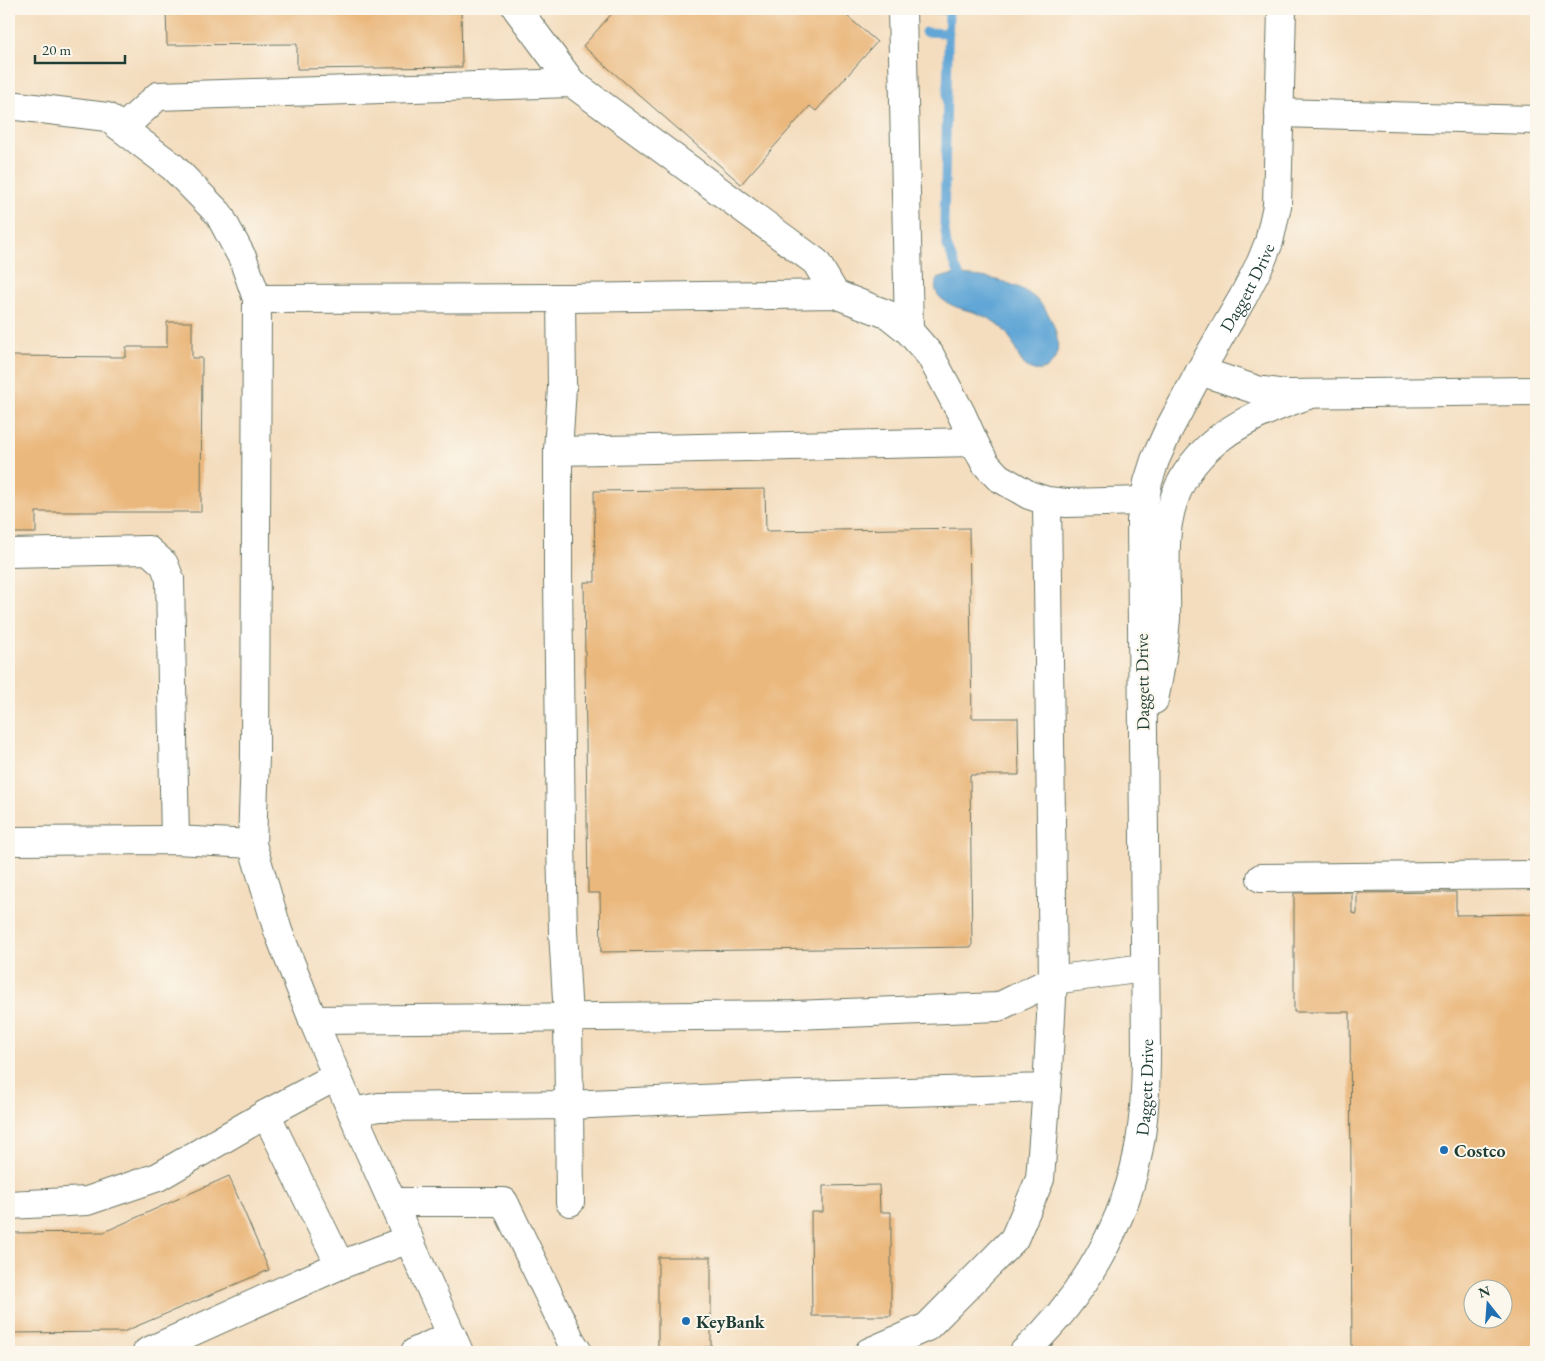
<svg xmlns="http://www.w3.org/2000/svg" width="1545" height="1361" viewBox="0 0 1545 1361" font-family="'EB Garamond',serif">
<rect width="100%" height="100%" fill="#fbf7ec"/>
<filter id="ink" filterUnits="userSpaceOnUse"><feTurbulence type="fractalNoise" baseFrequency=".02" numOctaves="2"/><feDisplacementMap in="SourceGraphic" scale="10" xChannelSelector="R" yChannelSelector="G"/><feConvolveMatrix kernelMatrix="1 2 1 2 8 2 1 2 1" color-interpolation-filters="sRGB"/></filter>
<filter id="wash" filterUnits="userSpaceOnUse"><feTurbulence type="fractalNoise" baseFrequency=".0096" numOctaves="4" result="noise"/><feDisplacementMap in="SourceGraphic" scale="20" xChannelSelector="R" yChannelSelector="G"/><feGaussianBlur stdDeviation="1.12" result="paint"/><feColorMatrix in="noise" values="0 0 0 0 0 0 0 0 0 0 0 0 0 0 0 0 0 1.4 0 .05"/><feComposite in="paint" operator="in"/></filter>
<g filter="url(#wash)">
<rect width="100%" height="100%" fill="#f4ddbe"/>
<path fill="#61a6d6" stroke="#407285" d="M950,275C981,275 1020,280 1042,305C1054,320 1067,352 1048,367C1044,370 1039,371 1034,370C1019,367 1017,349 1010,338C1000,322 983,314 966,310C952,306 929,298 937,279Z"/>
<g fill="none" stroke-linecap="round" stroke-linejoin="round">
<path stroke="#61a6d6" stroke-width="9" d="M926,9L949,10L944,223L947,246L959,275
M925,32L949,33"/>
</g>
<g id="blocks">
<path fill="#eab77c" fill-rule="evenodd" d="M166,9H461L462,67L297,69V44L167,45Z
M616,9H813L815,10L816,9H839L877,42L816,111L810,106L741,184L583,46Z
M167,322H192V358H202L201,512H36V533H9V356L126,357V347H167Z
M765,489L766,531L969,528L972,718H1018L1019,775H970L972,947L601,952L600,893H588L584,582H595L594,491Z
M1352,892V913L1357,914V893L1456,892V915L1536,914V1352H1352L1350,1012H1294V893ZM1472,1288H1502V1318H1472Z
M229,1176L269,1270L123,1332L9,1333V1233L104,1232Z
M879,1185L880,1212H891V1316H812L811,1212H823V1186Z
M658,1257H711V1347H705V1352H674V1349H658Z"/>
</g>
</g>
<g filter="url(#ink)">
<use href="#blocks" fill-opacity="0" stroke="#6a7564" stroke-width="1"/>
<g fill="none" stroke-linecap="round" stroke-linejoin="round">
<g stroke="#6a7564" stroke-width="30">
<g id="minor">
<path d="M517,9L572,83"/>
<path d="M902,9L909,331"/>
<path d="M9,105L107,117L173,167L219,214L243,259L257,299L255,756L252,844L278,931L313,1020L352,1112L459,1352"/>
<path d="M1279,113L1536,120"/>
<path d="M123,128L158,96L572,83L816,262L835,294"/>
<path d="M561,298L562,387L558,451V576L561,841L563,931L568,1017L569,1105L766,1096L1047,1088L1053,980L1047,501"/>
<path d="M257,299L569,298L835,294L889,315L909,331L930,355L961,413L974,442L985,463L998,477L1029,495L1047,501L1067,503L1144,501"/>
<path d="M1200,371L1257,390L1286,394L1536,391"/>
<path d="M558,451L974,442"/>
<path d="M9,553L148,550L164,564L170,579L175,840"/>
<path d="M1154,700C1160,673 1164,646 1166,618C1167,586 1163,554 1168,523C1180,448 1243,417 1308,395"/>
<path d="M9,841L175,840L252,844"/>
<path d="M1261,878L1536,875"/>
<path d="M313,1020L795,1015L998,1007L1053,980L1144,968"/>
<path d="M352,1112L379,1107L569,1105L570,1202"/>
<path d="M266,1114L340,1265"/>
<path d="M392,1202H504L571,1341L578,1352"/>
<path d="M9,1205L87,1201L158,1177L266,1114L337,1076"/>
<path d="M147,1352L340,1265L409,1239"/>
<path d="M415,1352L452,1335"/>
<path d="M869,1352L927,1327L1014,1239L1040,1179L1047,1088"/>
<path id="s1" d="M1024,1352C1083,1298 1127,1221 1140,1142C1145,1111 1146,1080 1146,1050L1141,521L1148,482L1155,460L1169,429L1200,371L1243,297L1261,262L1269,242L1277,206L1282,9"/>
</g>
</g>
<use href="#minor" stroke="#fff" stroke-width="28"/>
</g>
</g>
<g fill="#1f6fb2" stroke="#fbf7ec" stroke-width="2">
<circle cx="1444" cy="1150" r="5"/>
<circle cx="686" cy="1321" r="5"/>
</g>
<g text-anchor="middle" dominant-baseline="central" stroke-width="4" stroke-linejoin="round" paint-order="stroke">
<g font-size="18" fill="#1f3d34" stroke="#fbf7ec">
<text stroke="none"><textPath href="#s1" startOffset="1124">Daggett Drive</textPath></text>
<text transform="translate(1142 682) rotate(-91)">Daggett Drive</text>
<text stroke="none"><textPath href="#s1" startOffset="299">Daggett Drive</textPath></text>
</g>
<g font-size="18" font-weight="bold" fill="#1f3d34" stroke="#fbf7ec" text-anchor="start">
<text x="1454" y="1150">Costco</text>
<text x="696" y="1321">KeyBank</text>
</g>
</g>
<rect width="1545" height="1361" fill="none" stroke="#fbf7ec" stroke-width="30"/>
<g transform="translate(1488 1304) rotate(343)"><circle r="24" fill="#fbf7ec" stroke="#a3ada2"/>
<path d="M0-4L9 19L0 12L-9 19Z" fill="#1f6fb2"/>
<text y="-8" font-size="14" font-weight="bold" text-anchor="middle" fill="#1f3d34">N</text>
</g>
<path d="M35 55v8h90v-8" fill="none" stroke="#1f3d34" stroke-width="2.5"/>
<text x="42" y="55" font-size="15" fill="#1f3d34" stroke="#fbf7ec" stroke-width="4" paint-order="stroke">20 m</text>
</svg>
